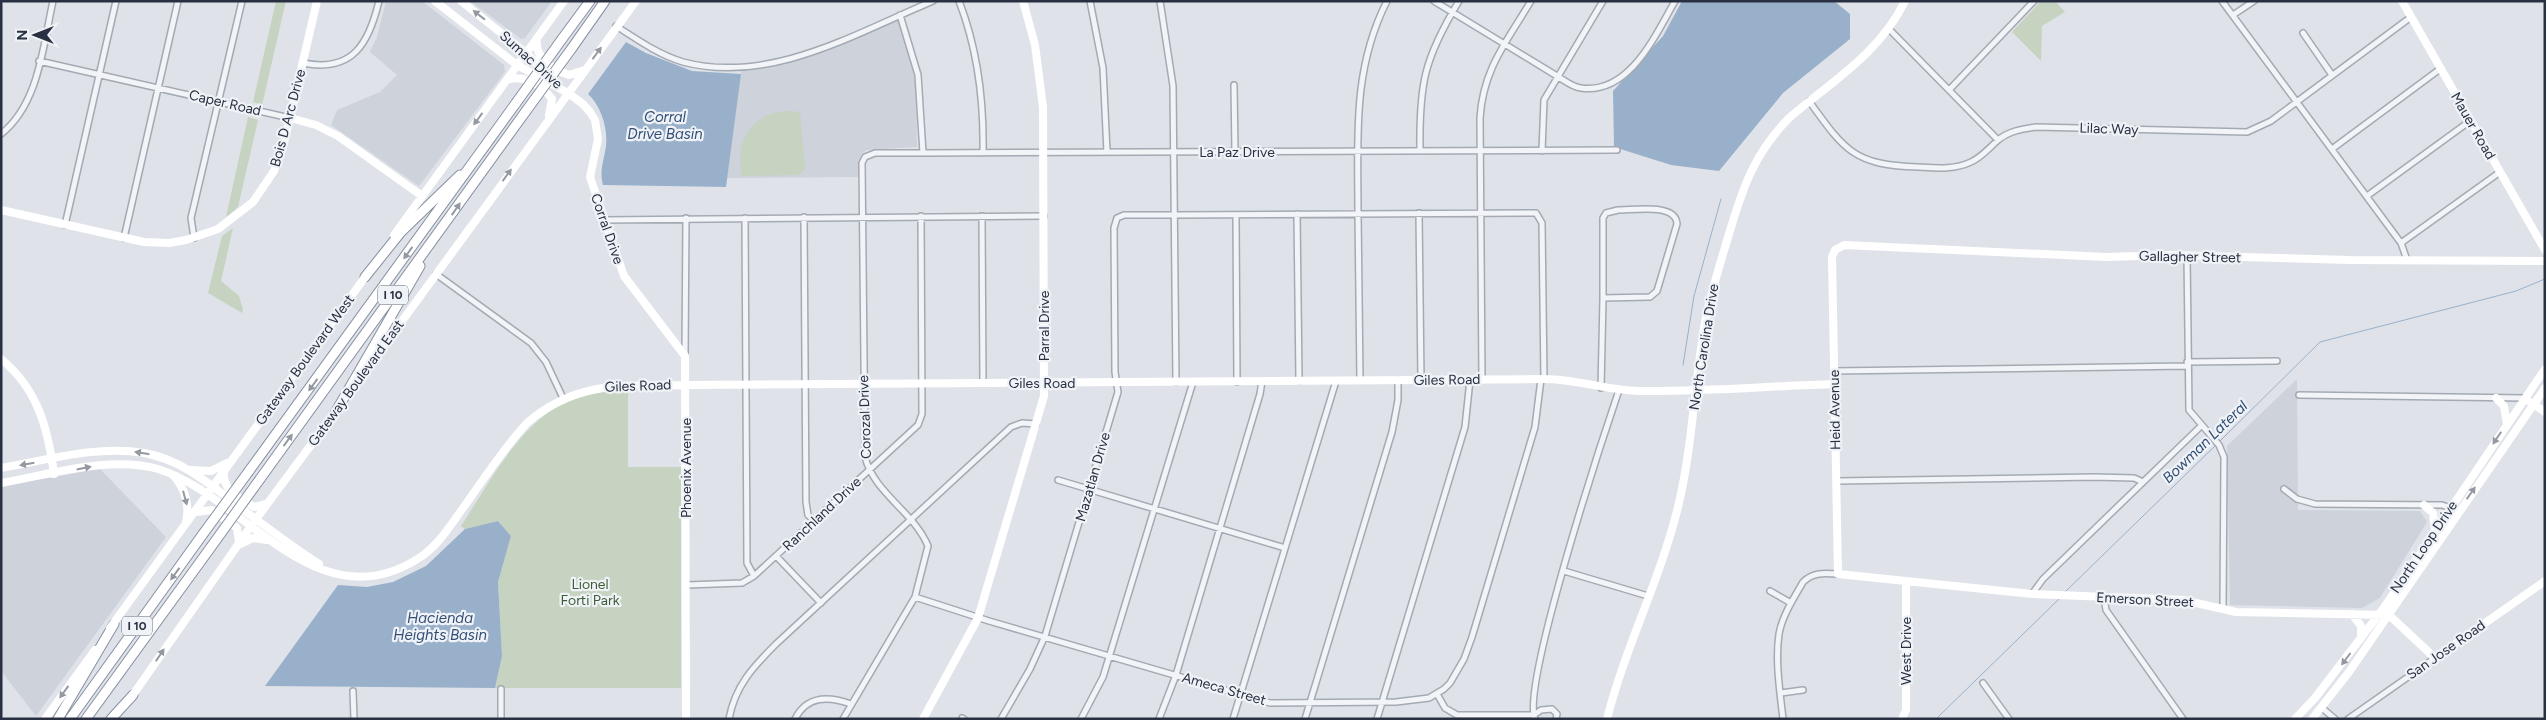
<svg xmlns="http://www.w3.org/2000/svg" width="2546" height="720" viewBox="0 0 2546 720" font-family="Figtree,sans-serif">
<rect width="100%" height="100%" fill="#dfe3e9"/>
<path fill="#cdd2db" d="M386,1H422L504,65L505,72L419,186L331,125L337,110L380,92L397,75L370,52L377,37Z
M470,1H552L525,38L521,39Z
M898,19L910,58L916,87L917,147L867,150L862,153L858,161L859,177L727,178L741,71L782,64Z
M2297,379L2298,510L2420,511L2427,522L2380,598L2362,608L2230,605L2227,446Z
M100,469L166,537L36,716L1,671V486Z"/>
<path fill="#c5d3c0" d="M276,1H286L262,105L253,102Z
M2041,1H2055L2065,12L2042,26L2041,61L2012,32Z
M789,111L800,112L805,169L799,175L742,176C734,143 752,111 789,111Z
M248,117L258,120L238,207L226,217Z
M233,228L221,281L239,296L243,310L242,313L208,293L222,236Z
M628,390V467H681V688H495L502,656L498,582L511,536L498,521L465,529L461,526C490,482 515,431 562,403C581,392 607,391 628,390Z"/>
<path fill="#99b0ca" d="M1682,1H1834L1850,14V39L1783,93L1719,171L1671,165L1614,147L1613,91L1663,36Z
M626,42L646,53L692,71L741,74L726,187L603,185C599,170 604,161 606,146C608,128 601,106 588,94Z
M498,521L511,536L498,582L502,656L495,688L265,686L338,585L367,587L393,582L426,566L465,529Z"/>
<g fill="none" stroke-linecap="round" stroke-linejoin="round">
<path stroke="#99b0ca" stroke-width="1" d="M1683,365L1694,296L1721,199
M2219,442L2320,342L2516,291L2545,279
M2065,592L2216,445
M1936,719L2059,599"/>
<g stroke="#a4aab3" stroke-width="8">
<path id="street" d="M959,1C978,50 984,100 983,153
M1090,1L1103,68L1107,152
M1160,1L1173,86L1176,382
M1434,1L1557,76C1564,80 1572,87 1581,88C1629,95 1655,36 1675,1
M2222,1L2401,243L2407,260
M900,15L918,75L923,153
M2233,15L2254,1
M616,26C638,40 659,55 683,62C770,85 856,33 933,1
M1889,29L1998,140
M2303,33L2332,75
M39,61L290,118
M303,63C353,73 369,43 379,1
M1234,85L1235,152
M1950,89L2034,1
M1809,101C1845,151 1854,165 1918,167C1936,168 1954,170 1971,162C1982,157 1988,149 1997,141C2008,131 2022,129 2036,127L2247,132L2271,121L2411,17
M1,134C39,104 43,46 53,1
M2332,149L2440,69
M1420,151C1419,84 1424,59 1459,1
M1542,151L1544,100L1603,1
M2367,196L2470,121
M1618,210C1635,210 1676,203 1677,224L1657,291L1650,297L1603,298V218L1606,213Z
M1419,213L1421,380
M1297,214L1299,381
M1236,215L1237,382
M982,216L983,383
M804,217L806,502L808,515L814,521
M745,218L747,563L754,576
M604,220L1044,216
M65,225L116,1
M124,238L178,1
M194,238L191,218L242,1
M2401,243L2500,172
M2187,256L2189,410L2219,445L2224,457L2223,609
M436,274L531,343L546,362L563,398
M685,356L686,218
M2187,362L2277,361
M1834,371L2187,366
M1482,379L1480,118C1483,69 1507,41 1531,1
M1360,380C1359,325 1359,269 1358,213C1358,138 1352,70 1387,1
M1601,388L1603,298
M2299,395L2525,398
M1058,480L1285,548
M1837,481L2094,477L2134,478L2143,482
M2284,489L2297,499L2315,504L2442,505L2454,509
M776,556L821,603
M1564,571L1648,596
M687,585L742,583L754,576L918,425L922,414L921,216
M1770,591L1791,603
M2032,594L2043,579L2201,426
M915,597L989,621L1270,703L1396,702L1429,698L1444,689L1450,683L1464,659L1472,637L1535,427L1541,379
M2104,597L2106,610L2183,719
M1983,683L2009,719
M501,689V719
M353,691L354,719
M1781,693L1803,690
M1437,694L1445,708L1457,715H1534
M2322,708L2335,719
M1534,715L1541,710L1552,709L1557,714L1556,719
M962,718L964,719
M729,719C735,686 753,667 776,644L1011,427L1022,423L1036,424
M795,719C807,695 829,696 851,704
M843,719L915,597L928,546C914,512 874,493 865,457L862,163L865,157L875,153H923L1617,150
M1001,719L1030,669L1045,636L1118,392L1115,372L1114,228L1117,218L1124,215H1175L1536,213L1542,223L1544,379
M1081,719L1103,677L1193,382
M1159,719L1176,675L1260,394L1262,381
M1233,719L1336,381
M1305,719L1392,432L1398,400V380
M1377,719L1465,427L1470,380
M1535,719C1521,686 1603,437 1619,390
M1783,719C1780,692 1775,661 1779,634C1782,616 1794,598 1803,582C1813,572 1824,573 1838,574
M2348,719L2435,658"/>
</g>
<g stroke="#8690a0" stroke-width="11">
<path id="highway" d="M562,39L590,1
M572,48L605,1
M365,277L401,232L460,175
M335,413L420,266
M249,471L516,103
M260,479L526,111
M58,719L114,624
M70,719L203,534
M86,719L211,547
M111,719L133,695"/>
</g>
<use href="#street" stroke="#f2f4f7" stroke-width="5"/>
<path stroke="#fff" stroke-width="8" d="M435,1L517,65L568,93L583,104L590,112L595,120L598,139L590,177L624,276L685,356L686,719
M461,1L526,53L554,80
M2402,1L2545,250
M537,38C534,58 552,69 569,75L585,70
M507,80C523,74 542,85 552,99L549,115
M290,118L316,125L338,136L422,196
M1,210L144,242L169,243L186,240L218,229L253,202L274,171L284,143L317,1
M394,235L564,1
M2545,261L2350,260L2170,255L2107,257L1844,245L1835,250L1832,257L1838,574L2032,594L2183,600L2236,612L2389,615L2435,658L2545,581
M1,359C38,389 48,429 54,474
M356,384L636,1
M2496,398L2504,406L2507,424
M2530,402L2545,412
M1,468C47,460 97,445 144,453C179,459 206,481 233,502C261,523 289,545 319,564
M191,470L211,471L227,463
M224,472C222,490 240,498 254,507L266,504
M173,475C185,488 190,505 186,522
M1,483C49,475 110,455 158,469C242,494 316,625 419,558C438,546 450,526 463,508C484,479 503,449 527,423C577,380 624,386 686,385L1544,379C1576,379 1605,390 1638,391C1703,392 1769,386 1835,384
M2424,505L2433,513L2435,529
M195,512L212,510L237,528L239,542
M240,544L253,538L267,540
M2352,614L2361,626V638
M110,628L368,273
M130,699L256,519L337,410
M45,719L95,650
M923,719L978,618L1044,396L1043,107L1035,45L1023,1
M1607,719C1625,648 1659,582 1677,511C1693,448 1694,381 1706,317C1712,289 1721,261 1729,234C1743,187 1754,154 1789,118C1831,82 1880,53 1905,1
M1902,719L1906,710V582
M2295,719L2315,698L2383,609L2545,369
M2312,719L2349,672L2545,388"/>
<use href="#highway" stroke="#fff" stroke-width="9"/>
<g stroke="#8690a0" stroke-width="11" stroke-linecap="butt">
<path id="highway-bridge" d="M516,103L562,39
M526,111L572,48
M203,534L249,471
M211,547L260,479"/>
</g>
<use href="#highway-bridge" stroke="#fff" stroke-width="9"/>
</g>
<defs><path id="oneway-solid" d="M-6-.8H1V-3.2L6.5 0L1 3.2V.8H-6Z" transform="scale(1.25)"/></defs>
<g fill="#9498a0">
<use href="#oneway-solid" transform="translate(479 15) rotate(-142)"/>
<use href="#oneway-solid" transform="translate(597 53) rotate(-54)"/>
<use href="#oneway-solid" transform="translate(478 119) rotate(126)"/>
<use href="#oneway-solid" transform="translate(507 175) rotate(-54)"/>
<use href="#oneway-solid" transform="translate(456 209) rotate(-55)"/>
<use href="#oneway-solid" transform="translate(408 253) rotate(126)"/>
<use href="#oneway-solid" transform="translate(313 385) rotate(126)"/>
<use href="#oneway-solid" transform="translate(2497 438) rotate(124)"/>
<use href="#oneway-solid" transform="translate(288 440) rotate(-54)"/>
<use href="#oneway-solid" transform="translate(142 453) rotate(-171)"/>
<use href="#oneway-solid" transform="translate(27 464) rotate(170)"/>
<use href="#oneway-solid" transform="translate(84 468) rotate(-11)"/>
<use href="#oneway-solid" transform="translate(2471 493) rotate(-55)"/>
<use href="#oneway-solid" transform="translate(185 498) rotate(75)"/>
<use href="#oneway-solid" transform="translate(175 574) rotate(126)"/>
<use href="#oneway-solid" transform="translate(160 655) rotate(-56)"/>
<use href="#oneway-solid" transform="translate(2346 659) rotate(127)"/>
<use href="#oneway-solid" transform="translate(64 692) rotate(126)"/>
</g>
<g text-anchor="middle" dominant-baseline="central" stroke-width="4.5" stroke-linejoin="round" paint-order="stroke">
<g fill="#eff2f6" stroke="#646a77" stroke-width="1">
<rect x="378" y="285.5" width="30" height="19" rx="4"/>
<rect x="122" y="616.5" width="30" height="19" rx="4"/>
</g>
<g font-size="12" font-weight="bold" fill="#283041">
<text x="393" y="295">I 10</text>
<text x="137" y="626">I 10</text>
</g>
<g font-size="14" fill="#283041" stroke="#eff2f6">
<text transform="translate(531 60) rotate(42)">Sumac Drive</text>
<text transform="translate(225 103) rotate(13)">Caper Road</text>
<text transform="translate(288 118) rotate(-75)">Bois D Arc Drive</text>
<text transform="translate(2473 126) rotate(60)">Mauer Road</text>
<text transform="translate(2109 129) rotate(2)">Lilac Way</text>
<text x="1237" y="152">La Paz Drive</text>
<text transform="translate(607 229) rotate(71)">Corral Drive</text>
<text transform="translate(2190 257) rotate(1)">Gallagher Street</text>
<text transform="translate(1044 326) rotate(-90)">Parral Drive</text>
<text transform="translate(1704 347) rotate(-81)">North Carolina Drive</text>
<text transform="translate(305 360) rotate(-54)">Gateway Boulevard West</text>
<text transform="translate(1447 380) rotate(-1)">Giles Road</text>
<text transform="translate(356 383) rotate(-54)">Gateway Boulevard East</text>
<text x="1042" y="383">Giles Road</text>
<text transform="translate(638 386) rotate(-2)">Giles Road</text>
<text transform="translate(1835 410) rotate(-91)">Heid Avenue</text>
<text transform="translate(865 417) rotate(-92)">Corozal Drive</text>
<text transform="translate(686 468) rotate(-90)">Phoenix Avenue</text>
<text transform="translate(1093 477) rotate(-74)">Mazatlan Drive</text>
<text transform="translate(822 514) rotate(-43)">Ranchland Drive</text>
<text transform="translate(2424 547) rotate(-56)">North Loop Drive</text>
<text transform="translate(2145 600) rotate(3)">Emerson Street</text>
<text transform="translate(2446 650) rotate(-35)">San Jose Road</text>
<text transform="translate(1906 651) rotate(-90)">West Drive</text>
<text transform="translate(1224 689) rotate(16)">Ameca Street</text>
</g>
<g font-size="14" fill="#3b5d35" stroke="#eff2f6">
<text x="590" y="584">Lionel<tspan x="590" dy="16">Forti Park</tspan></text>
</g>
<g font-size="15" font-style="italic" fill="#314e76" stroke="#eff2f6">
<text x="665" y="117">Corral<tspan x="665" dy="17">Drive Basin</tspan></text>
<text transform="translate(2205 442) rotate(-44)">Bowman Lateral</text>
<text x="440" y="618">Hacienda<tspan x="440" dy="17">Heights Basin</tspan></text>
</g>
</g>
<rect width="2546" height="720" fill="none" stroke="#283041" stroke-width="5"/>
<g transform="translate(35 35) rotate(270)" stroke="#eff2f6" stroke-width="4" paint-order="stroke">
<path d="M0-4L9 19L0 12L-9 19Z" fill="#283041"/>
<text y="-8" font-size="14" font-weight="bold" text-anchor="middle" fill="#283041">N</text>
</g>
</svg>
